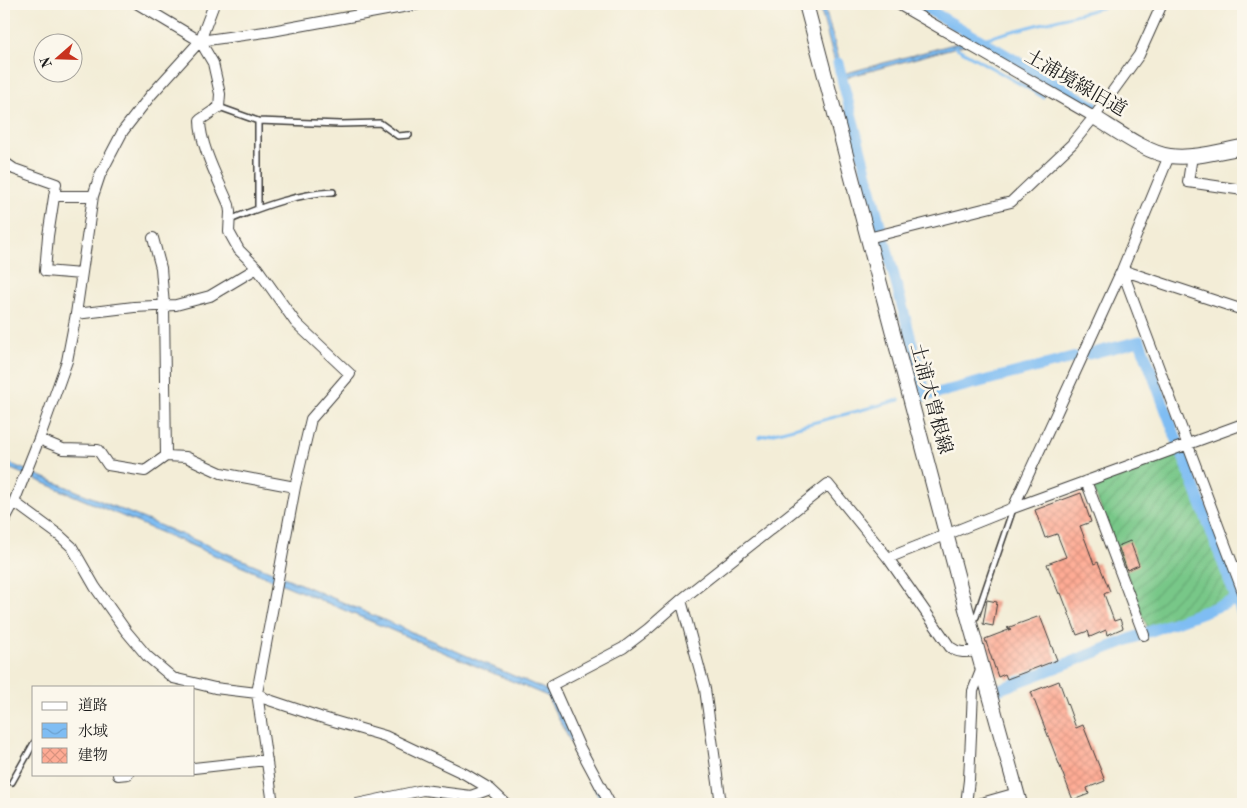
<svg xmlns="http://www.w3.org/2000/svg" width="1247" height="808" viewBox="0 0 1247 808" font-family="'Old Standard TT','Noto Serif JP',serif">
<defs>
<pattern id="garden-furrows" width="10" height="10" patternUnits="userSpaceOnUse" patternTransform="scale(1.25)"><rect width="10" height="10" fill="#78c788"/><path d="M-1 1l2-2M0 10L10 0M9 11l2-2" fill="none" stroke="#67aa75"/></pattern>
<pattern id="water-waves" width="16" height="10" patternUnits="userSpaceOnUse" patternTransform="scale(1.25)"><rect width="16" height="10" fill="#7fbdf3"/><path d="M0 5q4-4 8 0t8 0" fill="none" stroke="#6da2d0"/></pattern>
<pattern id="building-cross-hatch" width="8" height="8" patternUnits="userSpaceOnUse" patternTransform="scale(1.25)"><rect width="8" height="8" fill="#feab94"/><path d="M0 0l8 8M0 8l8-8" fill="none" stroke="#d9937f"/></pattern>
</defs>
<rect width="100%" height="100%" fill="#fbf7ec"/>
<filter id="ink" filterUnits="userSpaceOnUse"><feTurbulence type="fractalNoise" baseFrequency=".02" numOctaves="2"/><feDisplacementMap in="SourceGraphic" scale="10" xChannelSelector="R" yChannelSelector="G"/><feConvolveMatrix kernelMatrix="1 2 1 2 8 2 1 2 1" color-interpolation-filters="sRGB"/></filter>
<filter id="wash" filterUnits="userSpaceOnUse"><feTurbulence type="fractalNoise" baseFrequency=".0096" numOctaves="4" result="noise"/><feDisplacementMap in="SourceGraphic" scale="20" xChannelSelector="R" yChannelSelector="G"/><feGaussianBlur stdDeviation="1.12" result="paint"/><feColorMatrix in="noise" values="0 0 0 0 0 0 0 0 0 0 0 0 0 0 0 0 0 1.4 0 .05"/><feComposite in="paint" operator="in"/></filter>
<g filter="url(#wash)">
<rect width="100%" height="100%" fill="#f3edd7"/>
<path fill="url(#garden-furrows)" stroke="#4a7252" d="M1177,454L1233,597L1148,629L1091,483Z"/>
<path fill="url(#water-waves)" stroke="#4e6c88" d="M819,4H824L843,74L980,37L983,40L977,43L960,46L844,78L839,77Z
M4,461L277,574L551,692L607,804H602L547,696L4,466Z"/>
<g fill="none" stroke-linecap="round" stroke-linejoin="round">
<path stroke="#7fbdf3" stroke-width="3" d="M979,40L1116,4
M955,47L1043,97
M759,437L899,400"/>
<path stroke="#7fbdf3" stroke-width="11" d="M919,4L1093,106
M838,63L881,229
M884,238L926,396L1076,357
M1089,354L1140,341L1243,617
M1148,632L1238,599
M995,691L1141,635"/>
</g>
<g id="blocks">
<path fill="url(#building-cross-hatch)" d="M1081,493L1091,522L1080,526L1094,564L1098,562L1110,591L1104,594L1114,621L1120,619L1123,628L1107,635L1106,630L1090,637L1088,631L1077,635L1061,593L1059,594L1047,564L1066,557L1057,534L1045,538L1035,510Z
M1130,541L1139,565L1127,570L1118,546Z
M987,600L997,602L993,626L983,624Z
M1040,616L1057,660L1007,679L1005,674L998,677L985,639L1011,629L1007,628Z
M1059,681L1076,728L1083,725L1105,781L1087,788L1089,794L1073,800L1031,692Z"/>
</g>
</g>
<g filter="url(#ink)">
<use href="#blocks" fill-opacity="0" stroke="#3c3b38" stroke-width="1"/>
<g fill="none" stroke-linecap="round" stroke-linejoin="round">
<g stroke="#3c3b38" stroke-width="8">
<path id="lane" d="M219,107L258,121L340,124L380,123L398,136L409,135
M258,208V121
M230,220C263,206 297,194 333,192
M976,617L1013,509
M12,782L34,743"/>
</g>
<g stroke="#3c3b38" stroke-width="12">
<path id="street" d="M138,4L200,41L213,63L220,94L219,107L200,120C200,146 219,181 229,205L230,212L229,232L239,250L257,268L296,323L350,374L311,419L295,487L257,693L273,804
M898,4L1094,117
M200,41L272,31L419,4
M1192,156L1188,182L1243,190
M4,162L14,169L56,184L48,236L45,271L81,274
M54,196H93
M153,238L161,268L164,306L166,456
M868,238L1011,202L1072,144L1094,117L1139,55L1162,4
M1122,270L1243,592
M1122,270L1243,310
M76,314L134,307L176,305L210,296L257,268
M39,439L63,449L98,450L108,465L145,471L166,456L186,457L221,473L295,487
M1086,481L1144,635
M14,502L59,535L72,547L95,587L126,631L147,656L173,678L215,688L257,693L266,699L320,717L385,736L465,774L490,789L506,804
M1013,508L1122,270L1169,156
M4,521L14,502L39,439L67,361L76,314L93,196L100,175L123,131L151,95L200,41L214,4
M888,558L1013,508L1243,424
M681,600L705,689L721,804
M194,768L267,760
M118,775L128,774
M357,804L423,790L471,796L490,789
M610,804L579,746L552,685L623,648L648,629L681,600L828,484L888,558L950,647C959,654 967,652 978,651
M966,804L969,780L973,691L982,668
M978,804L1017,793"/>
</g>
<g stroke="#3c3b38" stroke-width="16">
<path id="secondary" d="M806,4L966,609L1020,804
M1094,117C1114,129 1148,154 1170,156C1194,159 1220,151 1243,147"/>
</g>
<use href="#lane" stroke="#fff" stroke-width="5"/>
<use href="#street" stroke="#fff" stroke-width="10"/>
<use href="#secondary" stroke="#fff" stroke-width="14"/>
</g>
</g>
<g text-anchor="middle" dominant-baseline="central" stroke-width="5" stroke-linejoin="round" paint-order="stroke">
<g font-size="19" fill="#1c1c1c" stroke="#fbf7ec">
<text transform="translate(1075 84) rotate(30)">土浦境線旧道</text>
<text transform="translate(930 399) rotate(75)">土浦大曽根線</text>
</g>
</g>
<rect width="1247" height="808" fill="none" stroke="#fbf7ec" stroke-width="20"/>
<rect x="32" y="686" width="162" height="90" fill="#fbf7ec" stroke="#a29f99"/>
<rect x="42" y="702" width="25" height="8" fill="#ffffff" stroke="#a29f99"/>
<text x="78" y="710" font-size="15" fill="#1c1c1c">道路</text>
<rect x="42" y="723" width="25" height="15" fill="url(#water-waves)" stroke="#a29f99"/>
<text x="78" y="736" font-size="15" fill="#1c1c1c">水域</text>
<rect x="42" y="748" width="25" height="15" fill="url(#building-cross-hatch)" stroke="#a29f99"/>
<text x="78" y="760" font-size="15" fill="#1c1c1c">建物</text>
<g transform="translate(58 58) rotate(250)"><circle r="24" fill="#fbf7ec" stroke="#a29f99"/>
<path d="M0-4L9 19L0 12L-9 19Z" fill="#c8321e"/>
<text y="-8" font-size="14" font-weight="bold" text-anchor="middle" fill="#1c1c1c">N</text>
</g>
</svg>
